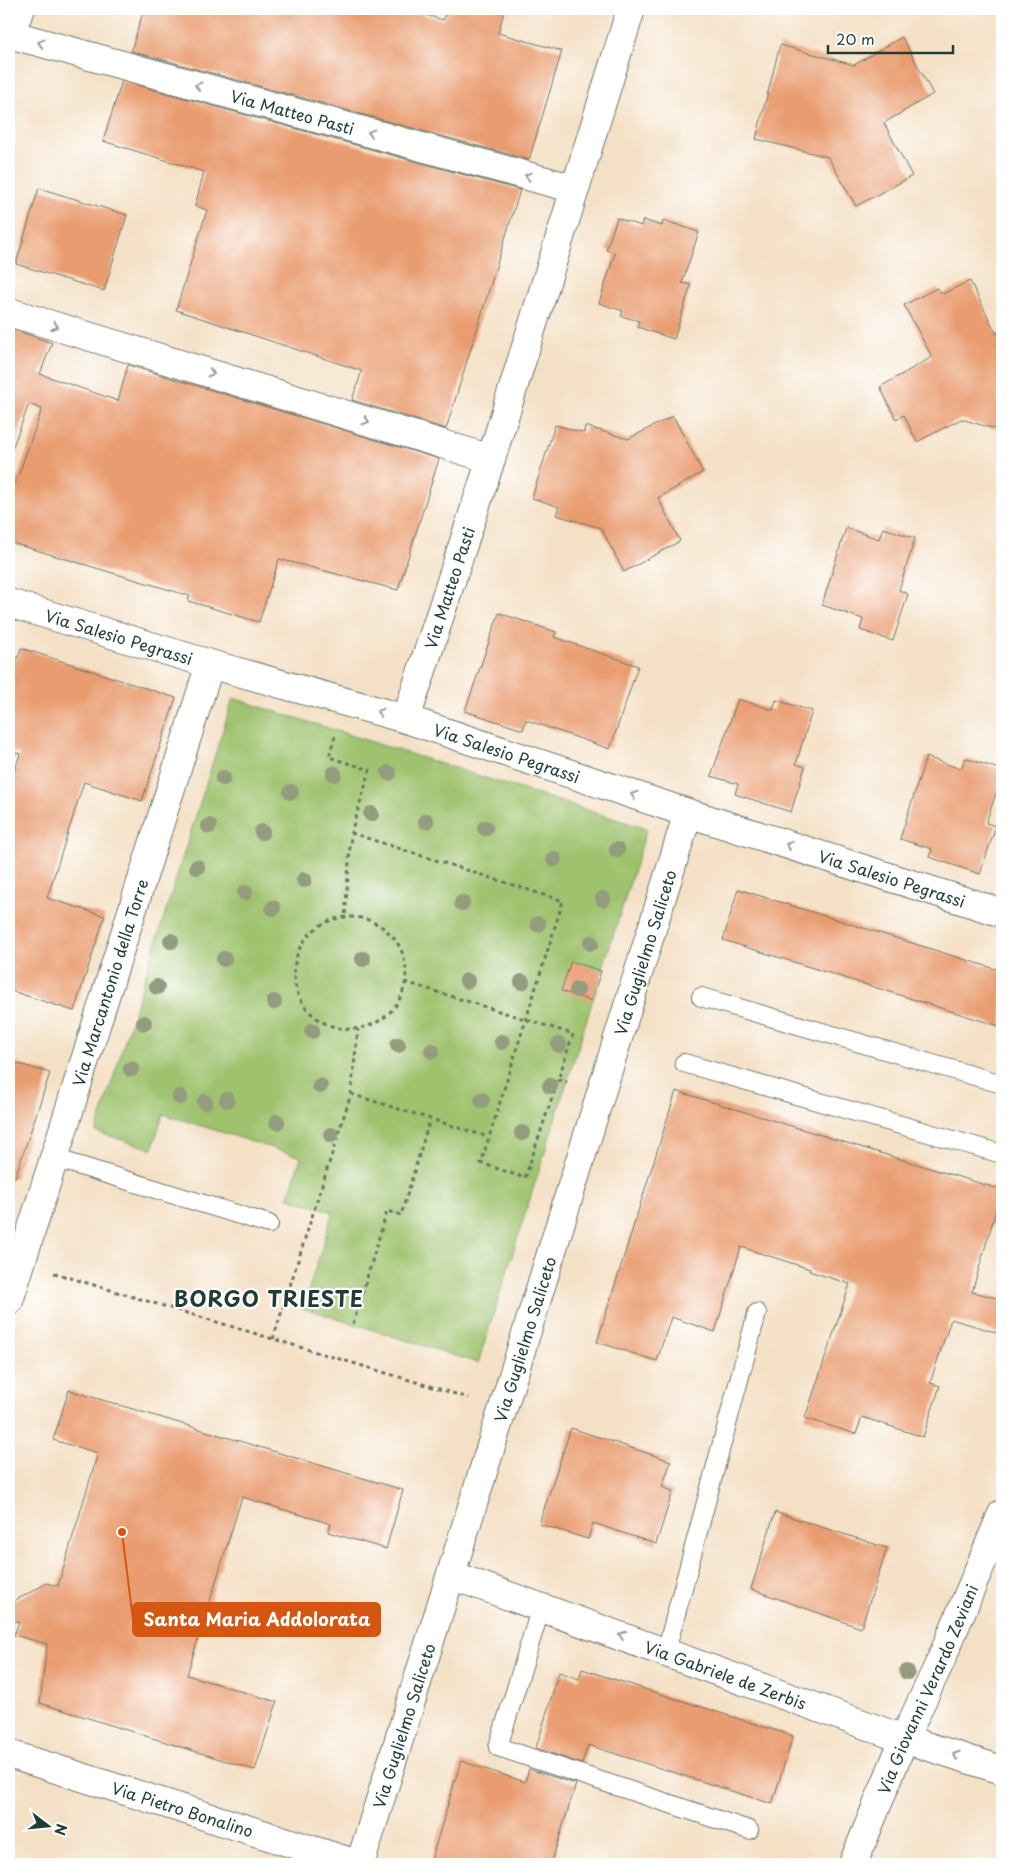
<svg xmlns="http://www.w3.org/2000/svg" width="1011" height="1873" viewBox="0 0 1011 1873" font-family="'Playpen Sans',sans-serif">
<rect width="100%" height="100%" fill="#fff"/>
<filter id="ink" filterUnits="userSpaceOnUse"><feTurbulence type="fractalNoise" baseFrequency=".02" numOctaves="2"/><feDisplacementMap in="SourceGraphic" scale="10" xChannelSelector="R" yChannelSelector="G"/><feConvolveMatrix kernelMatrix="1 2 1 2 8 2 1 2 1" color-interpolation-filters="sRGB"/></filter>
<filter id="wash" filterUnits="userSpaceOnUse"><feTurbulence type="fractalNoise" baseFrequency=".0096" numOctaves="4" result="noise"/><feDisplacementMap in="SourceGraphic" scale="20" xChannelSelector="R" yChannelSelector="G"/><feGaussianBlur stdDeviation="1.12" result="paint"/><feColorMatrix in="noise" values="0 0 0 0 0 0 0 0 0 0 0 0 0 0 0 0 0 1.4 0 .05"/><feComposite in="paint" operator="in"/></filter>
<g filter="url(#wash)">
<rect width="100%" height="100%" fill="#f4e0c5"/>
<path fill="#9ec26d" stroke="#5e8050" d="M233,698L647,829L478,1363L303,1308L333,1212L288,1198L301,1157L163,1114L152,1149L96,1132Z"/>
<g id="blocks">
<path fill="#e99c70" d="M144,9H405L443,20L447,9H505L498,33L562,51L529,160L131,51Z
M902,37L933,94L884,123L912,176L856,206L828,157L756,139L780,45L854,65Z
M122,81L520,190L446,429L352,400L362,371L176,310L207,210L195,206L204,172L103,141Z
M39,188L127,215L104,291L16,264Z
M617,218L641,226L643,220L662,226L663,220L699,232L682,283L691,285L674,339L637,327L639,321L621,316L623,311L599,303L615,253L606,250Z
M970,281L996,333L1002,335V431L961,419L917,442L904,415L896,419L880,387L932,357L904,305L937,288L942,294Z
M9,328L52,343L40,374L118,401L128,365L439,459L398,590L279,559L259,622L188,601L190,596L9,542V480L16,482L42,409L29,404L12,449H9Z
M673,416L703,472L658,498L680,541L624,572L601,528L556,515L559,507L532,498L555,425L584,433L585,426L628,439Z
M846,528L879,539L883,528L915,538L899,590L908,594L893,641L860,630L863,619L822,605Z
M499,613L556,632L554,637L638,666L610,749L526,720L523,730L465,711Z
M21,648L176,698L142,801L84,782L47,898L105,916L74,1011L9,990V788L20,754L9,751V655L18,658Z
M738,699L773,710L776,700L812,711L796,764L805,767L791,812L735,794L738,784L711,776Z
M926,757L961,769L965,758L1002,770V775L986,823L996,826L980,874L929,857L932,849L900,839Z
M738,889L1002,971V1027L723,940Z
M571,961L601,971L591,1001L561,991Z
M9,1061L50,1073L15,1178L9,1177Z
M676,1091L1002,1190L972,1292L1002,1299V1334L951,1319L930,1383L940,1386L923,1437L862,1417L856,1434L805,1418L850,1284L809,1271L810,1269L741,1247L715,1332L671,1317L657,1361L597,1342Z
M69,1390L403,1490L386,1549L328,1532L331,1524L242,1497L187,1675L277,1702L255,1770L40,1703L47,1644L14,1635L19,1622L9,1619V1604L47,1583L58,1586L98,1453L53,1440Z
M571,1428L671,1461L662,1487L673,1491L656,1544L593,1523L588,1539L539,1524Z
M775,1512L887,1548L861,1628L751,1589Z
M582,1669L793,1736L772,1804L588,1745L582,1764L536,1748L559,1672L579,1679Z
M461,1761L525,1782L529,1769L576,1784L551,1864H430Z"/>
</g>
</g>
<g filter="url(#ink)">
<use href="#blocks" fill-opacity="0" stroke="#6a7667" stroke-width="1"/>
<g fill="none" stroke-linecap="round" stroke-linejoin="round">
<g stroke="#6a7667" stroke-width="20">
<path id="lane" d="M701,997L1002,1084
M684,1063L1002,1154
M54,1158L269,1224
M541,1607L498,1747L749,1830
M666,1651L757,1313"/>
</g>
<g stroke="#6a7667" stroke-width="30">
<g id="street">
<path d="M9,31L21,9"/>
<path id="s1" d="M9,34L575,189"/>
<path d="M9,312L491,459"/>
<path id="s2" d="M9,603L210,664L406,719L688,813L1002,913"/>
<path id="s3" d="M406,719L491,459L631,9"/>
<path id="s4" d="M9,1301L210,664"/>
<path id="s5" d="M451,1575L904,1739L1002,1770"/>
<path id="s6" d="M9,1754L357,1864"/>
<path id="s7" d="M360,1864L503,1408L688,813"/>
<path id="s8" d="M853,1864L904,1739L941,1660L1002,1514"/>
</g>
</g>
<path stroke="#6a7667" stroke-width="3" stroke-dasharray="4 4" stroke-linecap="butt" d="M335,736L329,757L370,770L351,833L345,918
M351,833L563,901L481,1163L525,1178L558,1080
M294 973a56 56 0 1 1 112 0a56 56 0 1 1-112 0Z
M405,982L573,1034L558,1080L567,1082
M351,1094L488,1137
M54,1273L469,1398
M353,1324L387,1211L401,1215L430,1119
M273,1339L351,1094L358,1029"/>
<use href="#lane" stroke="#fff" stroke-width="18"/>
<use href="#street" stroke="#fff" stroke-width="28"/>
</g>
<g fill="#949c7f">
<circle cx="389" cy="773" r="8"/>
<circle cx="334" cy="774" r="8"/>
<circle cx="223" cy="778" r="8"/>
<circle cx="291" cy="792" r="8"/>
<circle cx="371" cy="814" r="8"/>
<circle cx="426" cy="821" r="8"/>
<circle cx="209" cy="826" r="8"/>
<circle cx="485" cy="828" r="8"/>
<circle cx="262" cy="832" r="8"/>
<circle cx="617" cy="850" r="8"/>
<circle cx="554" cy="859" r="8"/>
<circle cx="197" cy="867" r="8"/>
<circle cx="304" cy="880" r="8"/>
<circle cx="245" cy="893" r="8"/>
<circle cx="603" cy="899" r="8"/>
<circle cx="462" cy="903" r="8"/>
<circle cx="273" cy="908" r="8"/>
<circle cx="538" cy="924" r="8"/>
<circle cx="171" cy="941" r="8"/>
<circle cx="591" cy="943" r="8"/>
<circle cx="224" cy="959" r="8"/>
<circle cx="363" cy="959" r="8"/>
<circle cx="467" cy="981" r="8"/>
<circle cx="522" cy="982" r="8"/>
<circle cx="157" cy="987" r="8"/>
<circle cx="577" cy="990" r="8"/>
<circle cx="274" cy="1002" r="8"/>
<circle cx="144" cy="1023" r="8"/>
<circle cx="312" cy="1031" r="8"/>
<circle cx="502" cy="1042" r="8"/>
<circle cx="398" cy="1045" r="8"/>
<circle cx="559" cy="1045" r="8"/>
<circle cx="432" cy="1051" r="8"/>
<circle cx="131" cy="1069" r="8"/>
<circle cx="320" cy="1086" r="8"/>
<circle cx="550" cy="1086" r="8"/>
<circle cx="180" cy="1097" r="8"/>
<circle cx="227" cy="1100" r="8"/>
<circle cx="482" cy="1100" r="8"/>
<circle cx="205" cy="1102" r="8"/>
<circle cx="277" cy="1122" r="8"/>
<circle cx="522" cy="1133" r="8"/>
<circle cx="331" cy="1135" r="8"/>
<circle cx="907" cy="1672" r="8"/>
</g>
<defs><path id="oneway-chevron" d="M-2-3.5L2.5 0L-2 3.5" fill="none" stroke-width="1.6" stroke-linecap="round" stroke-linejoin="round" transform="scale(1.25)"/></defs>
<g stroke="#8f9e9a">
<use href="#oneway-chevron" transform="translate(41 43) rotate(-165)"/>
<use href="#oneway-chevron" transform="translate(198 86) rotate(-165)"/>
<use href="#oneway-chevron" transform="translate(371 133) rotate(-165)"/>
<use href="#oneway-chevron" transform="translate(528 176) rotate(-165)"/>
<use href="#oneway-chevron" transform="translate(55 326) rotate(17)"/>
<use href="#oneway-chevron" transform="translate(211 373) rotate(17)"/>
<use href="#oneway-chevron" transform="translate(366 421) rotate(17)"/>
<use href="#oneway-chevron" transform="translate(380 712) rotate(-164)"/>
<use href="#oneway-chevron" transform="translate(634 795) rotate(-161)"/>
<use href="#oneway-chevron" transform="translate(789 845) rotate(-162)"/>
<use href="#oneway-chevron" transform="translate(622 1635) rotate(-160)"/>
<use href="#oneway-chevron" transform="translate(956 1755) rotate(-162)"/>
</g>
</g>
<g text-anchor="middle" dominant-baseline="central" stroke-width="4.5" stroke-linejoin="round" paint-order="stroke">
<g font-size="16" fill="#1f3d34" stroke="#fff">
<text stroke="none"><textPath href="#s1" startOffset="294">Via Matteo Pasti</textPath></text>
<text stroke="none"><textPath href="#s3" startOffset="138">Via Matteo Pasti</textPath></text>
<text stroke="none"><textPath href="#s2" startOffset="115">Via Salesio Pegrassi</textPath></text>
<text stroke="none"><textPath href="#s2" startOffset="520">Via Salesio Pegrassi</textPath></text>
<text stroke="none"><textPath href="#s2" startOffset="925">Via Salesio Pegrassi</textPath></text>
<text stroke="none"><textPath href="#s7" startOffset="955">Via Guglielmo Saliceto</textPath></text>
<text stroke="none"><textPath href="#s4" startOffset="334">Via Marcantonio della Torre</textPath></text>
<text stroke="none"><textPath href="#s7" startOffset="550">Via Guglielmo Saliceto</textPath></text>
<text stroke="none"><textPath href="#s5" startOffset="292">Via Gabriele de Zerbis</textPath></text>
<text stroke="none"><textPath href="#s8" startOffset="190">Via Giovanni Verardo Zeviani</textPath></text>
<text stroke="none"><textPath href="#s7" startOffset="145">Via Guglielmo Saliceto</textPath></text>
<text stroke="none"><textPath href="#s6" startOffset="182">Via Pietro Bonalino</textPath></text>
</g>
<g font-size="21" font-weight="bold" letter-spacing="1" fill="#1f3d34" stroke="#fff">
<text x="269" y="1298">BORGO TRIESTE</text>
</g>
</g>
<path fill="none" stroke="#d45610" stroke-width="2" d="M122 1532L133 1620"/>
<circle fill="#d45610" stroke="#fff" stroke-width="2" cx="122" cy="1532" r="5"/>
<rect fill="#d45610" stroke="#d45610" stroke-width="2" x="133" y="1603" width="247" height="33" rx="5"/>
<g font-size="18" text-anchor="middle" font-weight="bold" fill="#fff">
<text x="257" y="1626">Santa Maria Addolorata</text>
</g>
<rect width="1011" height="1873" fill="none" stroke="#fff" stroke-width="30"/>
<g transform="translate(48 1826) rotate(106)" stroke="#ffffff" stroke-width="4" paint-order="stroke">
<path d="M0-4L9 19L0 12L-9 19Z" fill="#1f3d34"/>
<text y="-8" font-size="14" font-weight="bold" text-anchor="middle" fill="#1f3d34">N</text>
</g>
<path d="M828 45v8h125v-8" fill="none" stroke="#1f3d34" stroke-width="2.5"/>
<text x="836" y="45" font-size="15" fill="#1f3d34" stroke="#ffffff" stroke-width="4" paint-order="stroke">20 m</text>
</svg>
